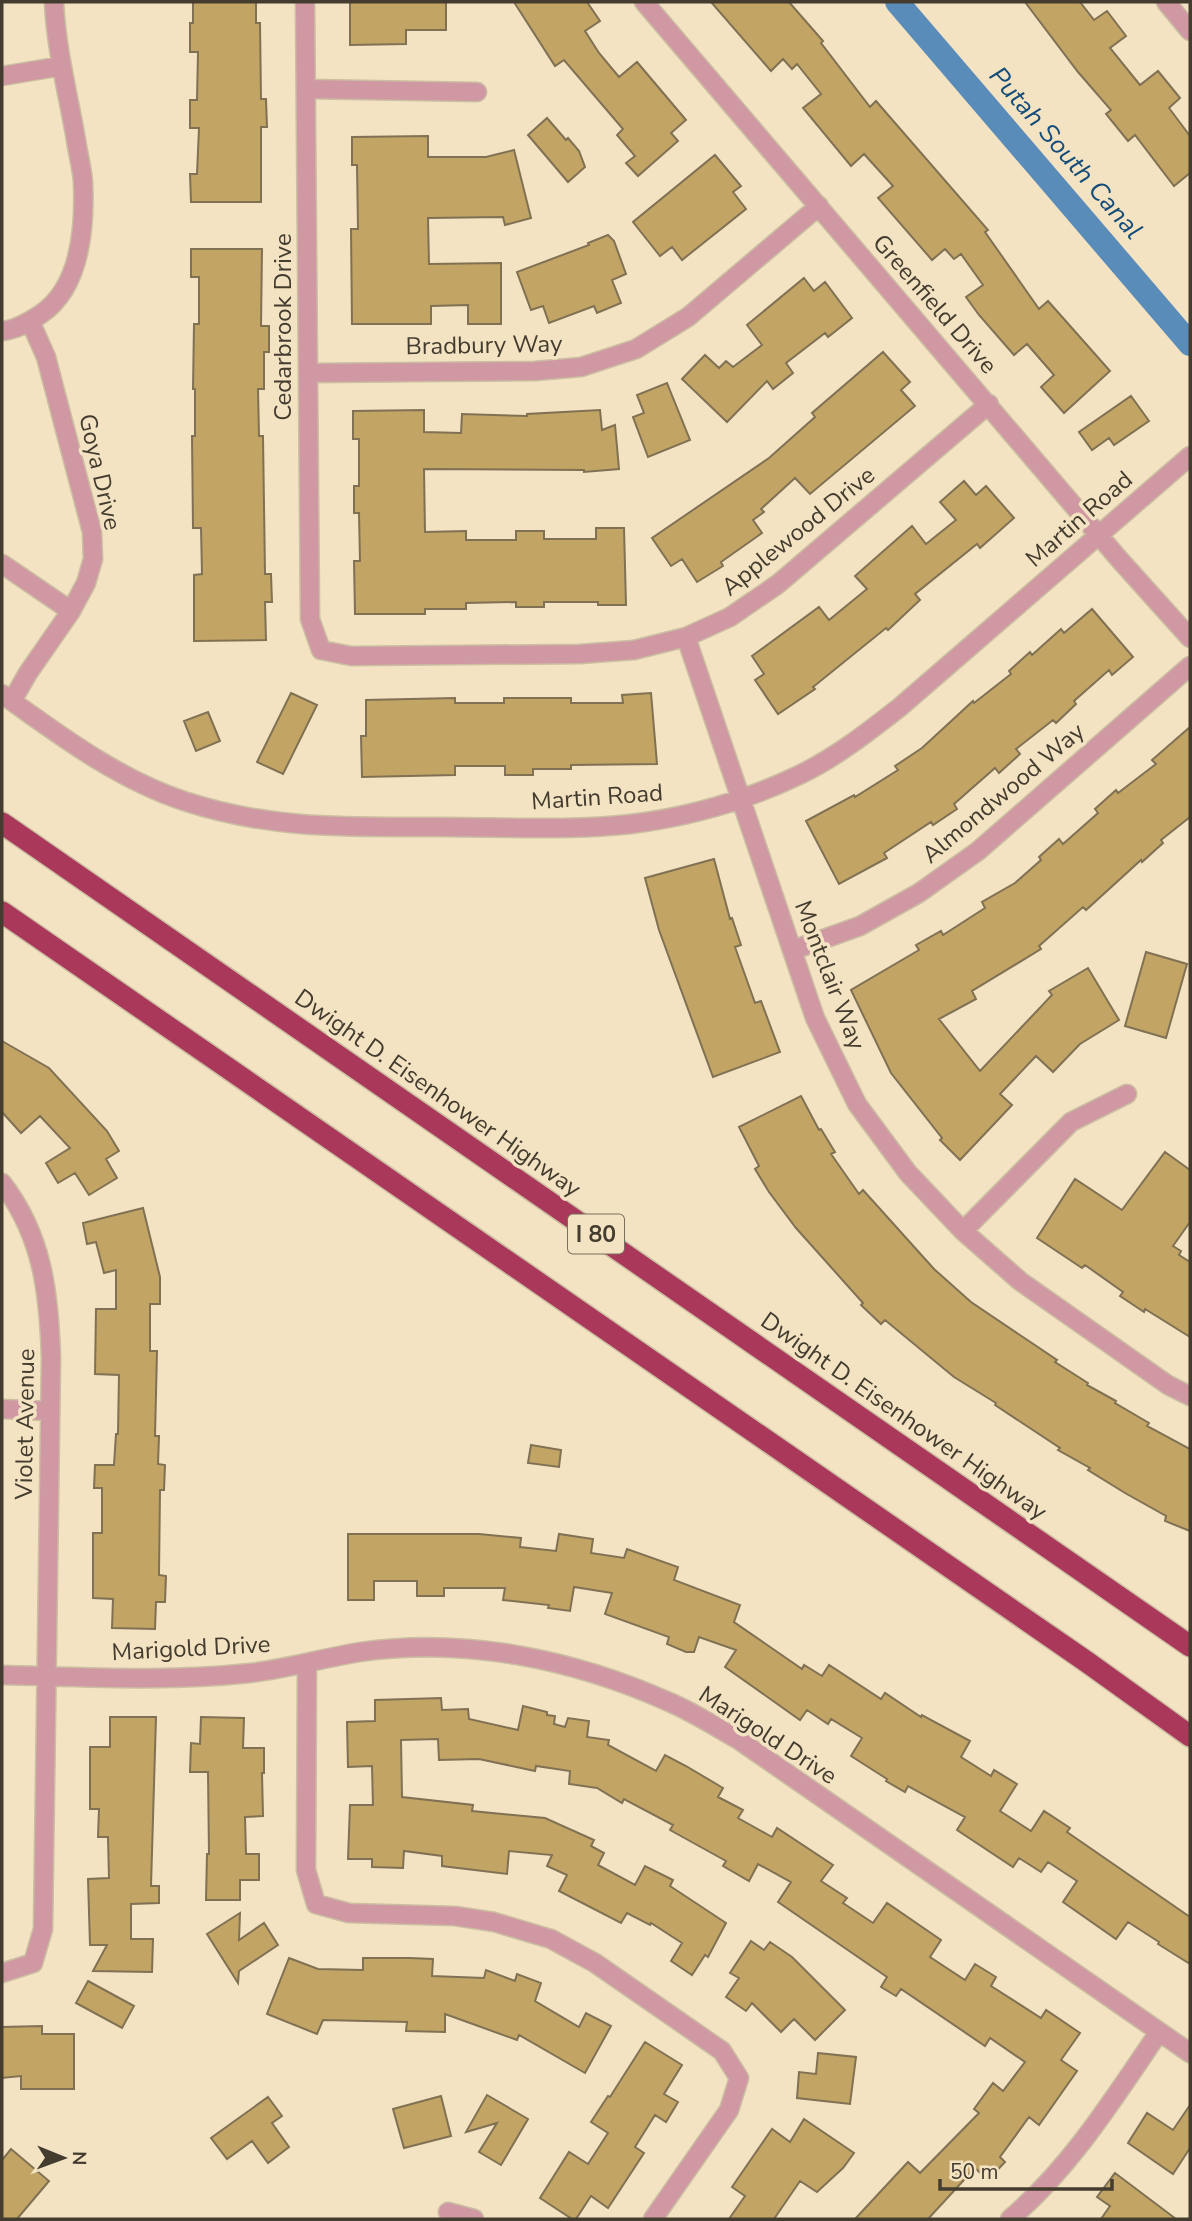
<svg xmlns="http://www.w3.org/2000/svg" width="1192" height="2221" viewBox="0 0 1192 2221" font-family="'Nunito Sans',sans-serif">
<rect width="100%" height="100%" fill="#f3e3c2"/>
<g fill="none" stroke-linecap="round" stroke-linejoin="round">
<path stroke="#5a8cba" stroke-width="24" d="M897,2L1190,344"/>
</g>
<path fill="#c2a465" stroke="#807154" stroke-width="2" d="M193,2H256V23H260L261,99H266L267,127H261V202H191L190,174H197L199,128H190V100H197L198,52H190V23H193Z
M350,2H446V30H406V44L350,45Z
M514,2H587L600,21L585,31L599,53L619,77L637,62L686,120L671,133L678,141L638,176L626,163L635,156L617,135L623,129L564,60L555,66Z
M711,2H789L823,41L821,43L870,107L876,101L988,230L985,232L1039,309L1048,301L1110,371L1064,413L1041,387L1054,375L1027,344L1014,355L979,315L966,297L983,285L961,254L954,259L945,249L932,260L878,198L893,186L864,154L851,166L803,108L821,94L797,64L792,69L783,59L771,71Z
M1025,2H1080L1094,20L1107,11L1126,36L1110,48L1140,85L1158,71L1180,98L1169,108L1190,136V173L1174,186L1135,135L1128,141L1106,114L1111,110L1078,72Z
M547,118L566,140L568,138L579,151L585,167L568,182L528,135Z
M428,136V157H486L514,150L531,218L505,225L503,217L428,218L429,264L501,263V324H468V305L431,306V324H352L351,229H358L357,165H352V137Z
M715,155L741,186L733,192L746,209L682,260L672,247L660,256L633,222Z
M608,235L614,241L626,274L612,280L621,303L597,313L594,306L549,323L543,306L531,310L517,272L589,245L588,243Z
M191,249H262L261,326H269V352H264V389H258L259,436H263L265,574H271L272,602H265L266,640L194,641V575L202,574L201,528H193L192,436H195V389H193L194,324H199V277H191Z
M804,278L814,291L825,282L852,318L828,337L825,333L786,363L793,373L773,389L767,381L727,422L682,379L705,355L719,368L726,361L733,367L762,345L747,325Z
M883,352L910,382L901,390L915,406L810,494L795,478L761,509L764,512L753,520L762,533L721,562L723,566L697,582L682,559L671,566L652,538L769,458L815,417L812,413Z
M667,383L690,440L648,457L633,417L644,413L637,395Z
M1131,396L1149,421L1114,445L1109,438L1092,450L1079,432Z
M424,410V432L461,433L462,414L527,416V414L600,410L602,430L615,425L619,469L584,472V470L424,469L425,532L466,531V540H516V531H544V539H596V528H624L626,605H598V602H544V607H516V602L466,603V609H425V614H355L354,561H360L359,513H354V486H359V439H353V411Z
M964,481L976,495L986,486L1014,518L980,548L977,544L915,594L920,600L888,630L886,628L813,687L815,689L778,714L755,680L764,674L752,656L819,607L829,620L867,589L855,576L912,526L926,544L956,520L940,502Z
M1092,609L1133,657L1112,675L1109,670L1074,701L1076,704L1056,723L1053,720L1016,749L1020,754L999,773L995,768L954,804L957,809L933,825L931,822L884,853L887,858L839,884L806,821L854,795L855,797L898,770L895,766L922,748L973,701L974,703L1011,674L1009,671L1030,652L1032,655L1061,629L1064,633Z
M291,693L317,705L283,774L257,762Z
M651,693L657,764L571,765V769H533V775H505V766H455V775L362,777L361,736H366V700L455,698V703H504V698H571V703H623L622,695Z
M208,712L220,741L196,751L184,721Z
M1190,727V817L1161,840L1163,843L1142,862L1141,860L1086,910L1083,907L1039,946L1041,949L972,991L976,999L939,1019L980,1071L1052,995L1049,991L1088,968L1119,1020L1080,1044L1053,1072L1036,1056L1000,1094L1012,1105L960,1160L940,1140L942,1138L891,1073L851,990L919,950L916,945L941,931L943,935L985,908L982,902L1015,883L1041,860L1039,857L1059,839L1063,844L1098,813L1095,809L1116,790L1118,793L1156,764L1152,760Z
M714,859L730,919L732,918L741,945L735,947L755,1003L761,1001L780,1052L713,1077L659,930L645,878Z
M1146,952L1187,964L1166,1038L1125,1026Z
M2,1041L49,1068L107,1131L119,1151L106,1159L117,1178L89,1195L75,1173L58,1183L46,1163L70,1148L40,1116L21,1133L2,1112Z
M801,1096L819,1130L821,1129L835,1152L831,1154L859,1194L863,1190L934,1269L971,1302L1057,1360L1055,1362L1088,1383L1087,1385L1116,1401L1115,1403L1149,1423L1147,1426L1190,1449V1531L1165,1521L1166,1516L1125,1493L1088,1470L1090,1468L1058,1450L1060,1448L995,1405L996,1403L954,1377L885,1320L881,1324L861,1305L863,1303L796,1228L769,1192L755,1169L759,1166L739,1127Z
M1165,1152L1190,1170V1222L1173,1246L1181,1251L1179,1255L1190,1262V1337L1145,1309L1144,1312L1120,1296L1123,1292L1085,1265L1082,1268L1037,1238L1075,1179L1122,1210Z
M143,1208L160,1277V1304H150V1351H157L155,1436H159L158,1464L165,1465L164,1490H160L159,1575L166,1576L165,1602H156L155,1629L112,1628L113,1599L93,1598V1533H102V1488H94L95,1465H114L116,1434H118L119,1375L95,1374L96,1309H116V1270L104,1273L96,1242L87,1244L83,1223Z
M531,1445L561,1450L559,1467L528,1463Z
M348,1534H479L521,1538L520,1547L556,1551L559,1534L593,1539L591,1553L624,1558L627,1549L678,1567L674,1580L740,1605L734,1622L802,1669L804,1665L822,1676L829,1665L881,1699L885,1693L921,1717L922,1715L970,1741L961,1757L991,1776L994,1770L1017,1784L1000,1811L1031,1831L1044,1811L1070,1828L1067,1832L1190,1917V1964L1158,1944L1159,1942L1128,1922L1116,1939L1063,1902L1077,1881L1048,1862L1041,1872L1019,1858L1013,1867L957,1830L965,1817L908,1786L905,1792L886,1781L887,1779L851,1756L862,1738L831,1719L828,1724L807,1710L800,1720L725,1667L736,1650L699,1637L694,1652H686L667,1644L669,1637L605,1614L612,1593L574,1587L570,1611L548,1608L549,1605L503,1600L505,1588H444V1596H417V1581H374V1600H348Z
M441,1698L442,1710L468,1709L469,1719L518,1730L523,1706L547,1712V1715L555,1716L554,1724L565,1727L568,1718L589,1721L587,1737L609,1740L608,1745L656,1771L665,1755L686,1766L723,1788L718,1797L743,1810L738,1818L772,1837L777,1828L833,1865L821,1881L847,1898L843,1903L873,1923L887,1903L941,1940L930,1957L965,1980L975,1964L996,1977L991,1986L1041,2018L1046,2010L1080,2033L1061,2060L1077,2071L1039,2125L1029,2117L1000,2157L1005,2162L988,2180L975,2168L928,2219H855L908,2162L920,2173L979,2113L974,2109L993,2083L1003,2091L1025,2062L990,2038L985,2046L901,1989L896,1996L881,1987L887,1977L778,1902L791,1882L758,1864L749,1881L723,1866L726,1861L670,1830L673,1825L624,1799L622,1803L597,1788L569,1784L570,1771L536,1766L535,1771L479,1759L439,1760L438,1739L401,1740L402,1797L473,1805L472,1811L545,1818L594,1840L591,1846L604,1853L598,1865L635,1885L645,1866L673,1880L670,1886L726,1923L708,1957L705,1955L692,1975L671,1961L682,1943L651,1923L650,1925L627,1913L621,1923L559,1891L567,1875L547,1866L552,1855L509,1851L507,1874L442,1866V1856L404,1851L403,1868L372,1867V1859H348L350,1805H373L372,1766L348,1767L347,1722L375,1721V1700Z
M110,1717H156L151,1886H159V1903L131,1904V1939H153L152,1972L93,1971L107,1945H90L88,1879L109,1878L108,1837H98L99,1809H90V1747H110Z
M201,1717L244,1718L243,1748H264V1773H262L263,1816L245,1817L246,1854H259V1880H240V1900H206L207,1854H209L208,1772H190L191,1743L200,1744Z
M240,1913L239,1940L264,1923L278,1945L239,1971L238,1983L207,1934Z
M751,1941L764,1950L770,1942L792,1957L845,2010L815,2040L794,2019L781,2032L752,2003L746,2011L726,1997L739,1978L730,1973Z
M289,1958L318,1969L363,1970V1958H410L433,1959L432,1976L484,1978L486,1970L515,1981L517,1974L541,1983L535,2001L579,2027L586,2013L611,2026L585,2073L519,2035L517,2040L445,2014V2032L406,2031L407,2022L323,2020L317,2034L267,2014Z
M88,1981L134,2006L122,2028L76,2003Z
M42,2026V2034H74V2089H21V2076L2,2078V2027Z
M645,2042L682,2065L664,2094L678,2102L666,2122L655,2115L635,2147L644,2153L608,2208L591,2196L576,2219H572L540,2198L569,2152L588,2164L608,2133L591,2122L608,2096L610,2097Z
M818,2053L856,2057L850,2104L797,2098L799,2072L816,2074Z
M487,2095L528,2119L501,2165L479,2152L497,2123L466,2132Z
M441,2096L451,2136L404,2148L393,2109Z
M268,2097L282,2116L272,2123L289,2147L268,2163L252,2141L227,2159L211,2138Z
M1190,2105V2148L1173,2174L1128,2143L1147,2113L1173,2130Z
M804,2119L854,2153L843,2168L817,2192L800,2181L774,2219H729L745,2196L732,2187L772,2129L790,2142Z
M11,2149L49,2181L17,2219H2V2160Z
M1115,2173L1176,2219H1101L1110,2206L1097,2197Z"/>
<g fill="none" stroke-linecap="round" stroke-linejoin="round">
<g stroke="#ccbea2" stroke-width="21">
<path id="street" d="M305,2L310,619L321,650L351,656L580,654L634,650L686,637L730,617L778,584L989,404
M644,2L1119,559L1190,638
M1166,2L1190,31
M2,76L62,66
M306,89L477,92
M2,331C16,330 29,322 41,314C81,287 85,227 83,182C82,168 78,154 76,140C68,94 56,48 54,2
M308,373L535,371L581,367L636,349L688,317L819,206
M2,564L71,611
M686,637L815,1018L857,1104L908,1173L963,1231L1020,1281L1168,1385L1190,1396
M2,694C58,734 117,779 184,801C272,830 350,827 441,827C504,827 569,831 631,824C688,817 747,800 799,775C835,758 868,732 900,707L1190,456
M12,701L28,673L71,611L86,583L93,559L92,532L46,357L30,321
M793,950L860,926L919,893L978,851L1190,666
M2,1183C43,1236 49,1294 51,1358L43,1929L33,1963L2,1973
M963,1231L1071,1122L1127,1094
M2,1409L50,1411
M307,1663L306,1870L316,1904L349,1913L455,1916L494,1922L551,1939L595,1963L722,2051L739,2078L729,2110L653,2219
M2,1675C84,1677 168,1682 250,1673C287,1669 323,1658 360,1652C465,1637 573,1659 669,1702C693,1712 716,1727 739,1740L1190,2053
M448,2212L474,2219
M1010,2219C1071,2167 1114,2098 1159,2032"/>
</g>
<g stroke="#ccbea2" stroke-width="24">
<path id="highway" d="M2,823L1190,1646
M2,912L1087,1662L1190,1736"/>
</g>
<use href="#street" stroke="#cf98a3" stroke-width="18"/>
<use href="#highway" stroke="#a9385a" stroke-width="21"/>
</g>
<g text-anchor="middle" dominant-baseline="central" stroke-width="7" stroke-linejoin="round" paint-order="stroke">
<rect fill="#f3e3c2" stroke="#786e5b" stroke-width="2" x="568" y="1214.5" width="56" height="39" rx="5"/>
<g font-size="23" font-weight="bold" fill="#433c2f">
<text x="596" y="1234">I 80</text>
</g>
<g font-size="24" fill="#433c2f" stroke="#f3e3c2">
<text transform="translate(935 304) rotate(49)">Greenfield Drive</text>
<text transform="translate(283 327) rotate(-90)">Cedarbrook Drive</text>
<text transform="translate(484 345) rotate(-1)">Bradbury Way</text>
<text transform="translate(100 472) rotate(77)">Goya Drive</text>
<text transform="translate(1079 519) rotate(-41)">Martin Road</text>
<text transform="translate(798 531) rotate(-39)">Applewood Drive</text>
<text transform="translate(1003 793) rotate(-40)">Almondwood Way</text>
<text transform="translate(597 797) rotate(-4)">Martin Road</text>
<text transform="translate(830 975) rotate(69)">Montclair Way</text>
<text transform="translate(438 1093) rotate(35)">Dwight D. Eisenhower Highway</text>
<text transform="translate(904 1416) rotate(35)">Dwight D. Eisenhower Highway</text>
<text transform="translate(25 1424) rotate(-89)">Violet Avenue</text>
<text transform="translate(191 1648) rotate(-3)">Marigold Drive</text>
<text transform="translate(768 1735) rotate(33)">Marigold Drive</text>
</g>
<g font-size="26" font-style="italic" fill="#134b79" stroke="#f3e3c2">
<text transform="translate(1066 153) rotate(49)">Putah South Canal</text>
</g>
</g>
<rect width="1192" height="2221" fill="none" stroke="#433c2f" stroke-width="7"/>
<g transform="translate(63 2158) rotate(91)" stroke="#f3e3c2" stroke-width="5" paint-order="stroke">
<path d="M0-5L12 26L0 18L-12 26Z" fill="#433c2f"/>
<text y="-10" font-size="19" font-weight="bold" text-anchor="middle" fill="#433c2f">N</text>
</g>
<path d="M940 2179v10h172v-10" fill="none" stroke="#433c2f" stroke-width="3.5"/>
<text x="950" y="2179" font-size="21" fill="#433c2f" stroke="#f3e3c2" stroke-width="5" paint-order="stroke">50 m</text>
</svg>
